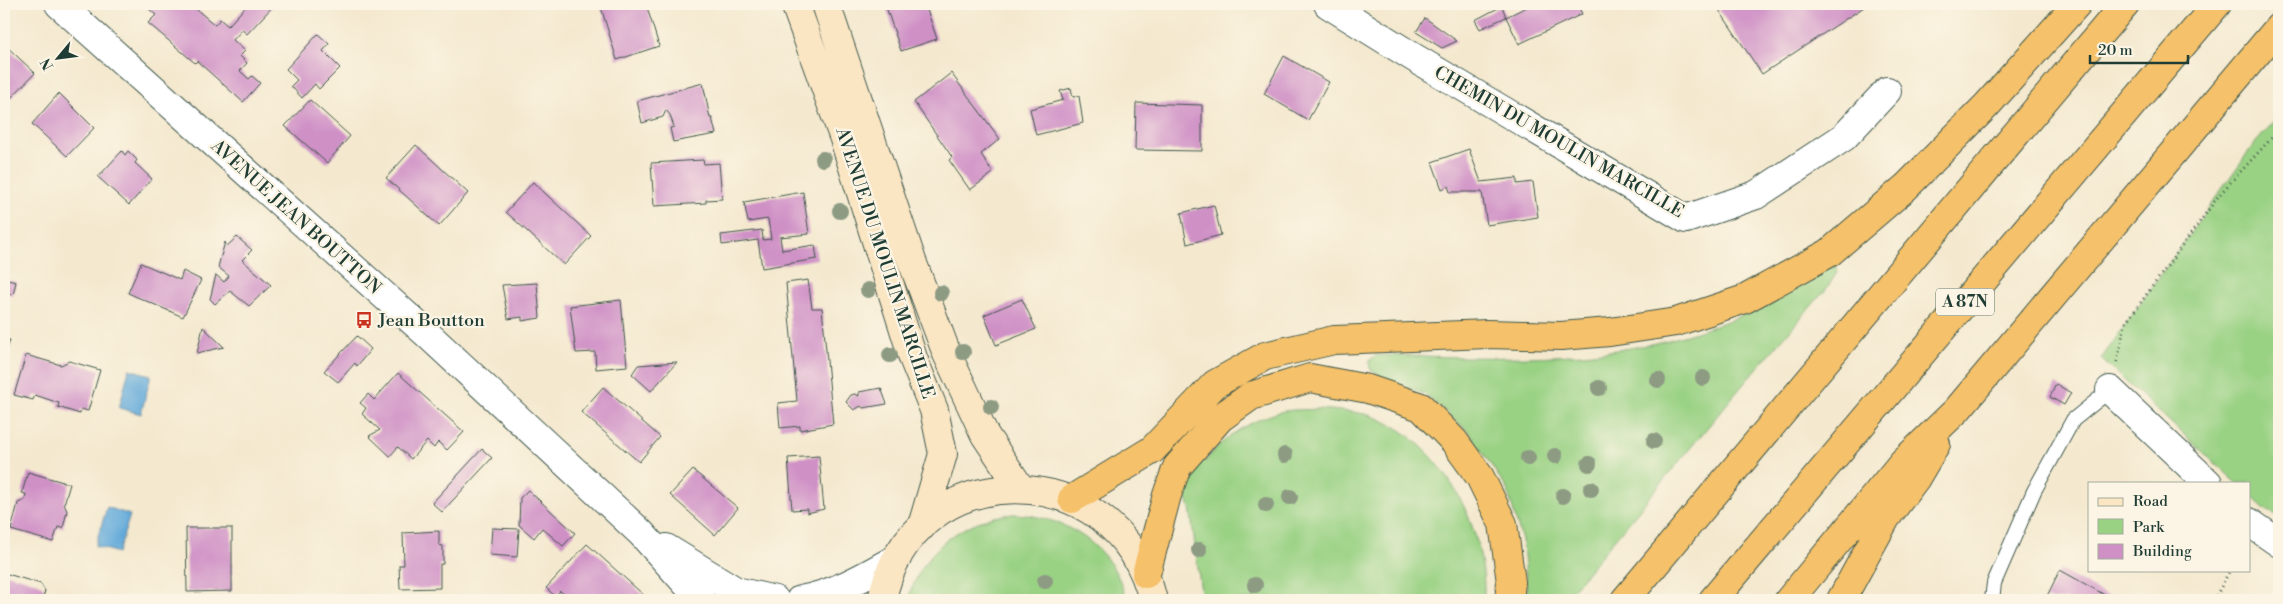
<svg xmlns="http://www.w3.org/2000/svg" width="2283" height="604" viewBox="0 0 2283 604" font-family="'Libre Bodoni',serif">
<rect width="100%" height="100%" fill="#fcf5e5"/>
<filter id="ink" filterUnits="userSpaceOnUse"><feTurbulence type="fractalNoise" baseFrequency=".02" numOctaves="2"/><feDisplacementMap in="SourceGraphic" scale="10" xChannelSelector="R" yChannelSelector="G"/><feConvolveMatrix kernelMatrix="1 2 1 2 8 2 1 2 1" color-interpolation-filters="sRGB"/></filter>
<filter id="wash" filterUnits="userSpaceOnUse"><feTurbulence type="fractalNoise" baseFrequency=".0096" numOctaves="4" result="noise"/><feDisplacementMap in="SourceGraphic" scale="20" xChannelSelector="R" yChannelSelector="G"/><feGaussianBlur stdDeviation="1.12" result="paint"/><feColorMatrix in="noise" values="0 0 0 0 0 0 0 0 0 0 0 0 0 0 0 0 0 1.4 0 .05"/><feComposite in="paint" operator="in"/></filter>
<g filter="url(#wash)">
<rect width="100%" height="100%" fill="#f4e9cf"/>
<path fill="#9ad284" stroke="#5c885c" d="M2279,116V516L2266,510L2249,494V483H2237L2101,359L2251,148Z
M1834,265L1838,271L1827,288L1741,387L1564,600H1528L1523,544L1507,489L1469,432L1426,395L1382,377L1370,369L1369,361L1376,355C1487,357 1602,366 1708,328C1734,319 1762,308 1785,295C1801,285 1816,271 1834,265Z
M1319,409C1336,411 1357,411 1372,416C1443,441 1487,529 1484,600H1202L1190,507L1182,489L1200,456L1206,461C1222,436 1253,420 1280,412C1292,409 1307,410 1319,409Z
M1013,514C1064,515 1115,547 1126,600H908C922,550 962,519 1013,514Z"/>
<path fill="#63aada" stroke="#417487" d="M129,369L151,375L141,414L119,408Z
M107,507L130,515L118,553L95,546Z"/>
<g id="blocks">
<path fill="#cf90c6" d="M143,4H190L215,25L220,19L228,26L248,4H275L247,34L242,30L233,40L245,51L240,56L247,63L240,71L249,79L252,76L260,83L243,102L197,61L195,63L148,23L156,15Z
M600,4H646L659,46L617,60Z
M885,4H925L937,39L901,51Z
M1533,4H1577L1582,14L1519,44L1506,17Z
M1728,4H1862L1864,7L1762,74L1719,10Z
M1502,6L1506,17L1480,29L1475,20Z
M1425,18L1457,41L1442,48L1416,32Z
M318,34L329,44L323,51L340,68L319,89L315,84L302,98L291,86L297,80L286,69Z
M4,44L35,73L11,98L4,90Z
M1284,56L1329,82L1308,120L1264,94Z
M951,73L1000,139L981,154L993,173L970,190L949,160L952,157L914,102Z
M703,83L710,118H712L716,134L673,142L670,128L674,127L670,115L666,110L663,117L642,123L637,101Z
M1071,88L1073,97L1079,96L1083,123L1036,135L1030,109L1063,100L1060,91Z
M59,93L94,128L67,156L32,124Z
M310,100L350,136L327,163L285,126Z
M1136,103L1202,105V151L1135,150Z
M416,145L468,193L439,226L386,178Z
M1469,149L1481,182L1517,178V184L1533,182L1538,217L1487,225L1482,192H1450L1448,186L1442,189L1432,162Z
M122,151L125,155L128,151L137,160L135,163L152,179L129,205L98,177Z
M703,160L704,164L719,163L722,199L706,200V203L654,206L651,163Z
M533,182L591,236L564,265L506,212Z
M803,192L809,234L780,237L782,250L815,245L817,259L762,268L758,240L722,245L721,235L762,230L763,240L771,239L768,219L748,222L744,202Z
M1214,205L1221,235L1187,244L1181,213Z
M237,237L252,250L242,260L271,285L249,306L230,291L215,304L210,299L216,275L224,282L229,276L218,267L225,242L227,246Z
M141,263L180,280L183,271L201,280L183,317L128,293Z
M4,279L16,282L13,295L4,293Z
M808,280L812,308H822L833,424L800,430V426L780,428L778,403L797,401L786,283Z
M537,283L540,318L522,321V317L508,319L502,285Z
M1022,299L1036,329L996,345L984,315Z
M621,300L627,366L596,369L595,352L576,353L570,306Z
M203,327L224,347L197,353Z
M357,336L371,349L357,366L355,363L338,382L324,371Z
M4,339L10,340L4,359Z
M26,355L61,365L69,361L100,370L88,411L81,409L80,414L58,407L59,403L35,395L33,400L14,395Z
M677,362L651,391L632,374L638,365Z
M398,373L464,432L447,450L438,442L434,448L427,441L411,459L398,447L390,456L369,436L380,430L362,414L366,408L360,403L368,394L374,400Z
M2056,384L2071,393L2064,405L2050,397Z
M603,387L660,437L639,462L581,412Z
M881,388L887,404L863,408L861,406L854,410L846,402L851,395L855,394L859,396V392Z
M482,449L492,458L442,512L432,503Z
M819,456L824,509L807,513V509L792,510L788,458Z
M693,470L738,508L715,535L670,495Z
M28,472L70,484L64,504L67,511L63,528L58,527L53,542L11,530L18,503L25,500L26,494L22,493Z
M528,490L575,533L563,546L542,528L534,538L519,525L520,498Z
M186,528H232V591L187,592Z
M492,528L519,529L517,557L490,555Z
M439,531V545L443,546V564H440V588L400,589L399,565H404L403,533Z
M587,544L647,598L645,600H571L560,591L555,596L546,588Z
M2060,570L2114,600H2045Z
M4,573L41,584L45,591L42,600H4Z"/>
</g>
</g>
<g filter="url(#ink)">
<use href="#blocks" fill-opacity="0" stroke="#3f574b" stroke-width="1"/>
<g fill="none" stroke-linecap="round" stroke-linejoin="round">
<g stroke="#3f574b" stroke-width="16">
<path id="service" d="M1992,600L1994,583L2034,491L2073,420L2110,390"/>
</g>
<g stroke="#3f574b" stroke-width="30">
<path id="minor" d="M1328,4L1413,57L1686,219L1756,195L1844,137L1887,91
M2110,390L2208,483
M2249,522L2279,543"/>
</g>
<g stroke="#3f574b" stroke-width="30">
<path id="tertiary" d="M59,4L426,333L641,533L701,600
M666,548L736,591L775,600
M800,600C835,594 867,575 897,558"/>
</g>
<g stroke="#3f574b" stroke-width="30">
<path id="secondary" d="M795,4L844,139L913,358L934,410L943,454L922,526
M826,4L912,261L947,354L985,435L1021,489
M882,600C911,452 1118,453 1153,600"/>
</g>
<g stroke="#3f574b" stroke-width="30">
<path id="motorway" d="M1072,499L1152,450L1215,384L1265,356L1334,340L1488,334L1561,336L1610,332L1676,322L1745,299L1829,253L1906,187L1987,105L2077,4
M1146,574L1167,495L1177,467L1220,418L1251,396L1310,378L1368,389L1421,407L1454,441L1480,477L1503,524L1511,582L1509,600
M1625,600L2125,4
M1713,600L2217,4
M1789,600L1903,462L1957,410L2279,27
M1841,600L1886,518L1916,478L1936,444"/>
</g>
<path stroke="#3f574b" stroke-width="3" stroke-dasharray="1 4" stroke-linecap="butt" d="M2117,362L2125,324L2220,194L2279,130
M2214,600L2230,570"/>
<use href="#service" stroke="#fff" stroke-width="14"/>
<use href="#minor" stroke="#fff" stroke-width="28"/>
<use href="#tertiary" stroke="#fff" stroke-width="28"/>
<use href="#secondary" stroke="#fbe6c4" stroke-width="28"/>
<use href="#motorway" stroke="#f5c16b" stroke-width="28"/>
</g>
<g fill="#8d9b83">
<circle cx="823" cy="159" r="8"/>
<circle cx="840" cy="211" r="8"/>
<circle cx="868" cy="290" r="8"/>
<circle cx="941" cy="293" r="8"/>
<circle cx="963" cy="352" r="8"/>
<circle cx="890" cy="355" r="8"/>
<circle cx="1703" cy="378" r="8"/>
<circle cx="1658" cy="380" r="8"/>
<circle cx="1599" cy="388" r="8"/>
<circle cx="991" cy="407" r="8"/>
<circle cx="1654" cy="441" r="8"/>
<circle cx="1285" cy="455" r="8"/>
<circle cx="1555" cy="456" r="8"/>
<circle cx="1528" cy="458" r="8"/>
<circle cx="1589" cy="464" r="8"/>
<circle cx="1591" cy="489" r="8"/>
<circle cx="1563" cy="496" r="8"/>
<circle cx="1290" cy="497" r="8"/>
<circle cx="1266" cy="505" r="8"/>
<circle cx="1199" cy="550" r="8"/>
<circle cx="1045" cy="581" r="8"/>
<circle cx="1255" cy="585" r="8"/>
</g>
</g>
<defs>
<g id="bus-bare" transform="scale(1.35)"><path d="M-5-6H5V4H4V6H2V4H-2V6H-4V4H-5ZM-3.5-4V0h7V-4ZM-3.5 1.2v1.5H-2V1.2ZM2 1.2v1.5H3.5V1.2Z" fill="#c8321e" stroke="#fcf5e5" stroke-width="2.5" paint-order="stroke"/></g>
</defs>
<g fill-rule="evenodd">
<use href="#bus-bare" x="364" y="320"/>
</g>
<g text-anchor="middle" dominant-baseline="central" stroke-width="4.5" stroke-linejoin="round" paint-order="stroke">
<rect fill="#fcf5e5" stroke="#617469" stroke-width="1" x="1936" y="288.5" width="58" height="27" rx="4"/>
<g font-size="16" font-weight="bold" fill="#1f3d34">
<text x="1965" y="302">A 87N</text>
</g>
<g font-size="18" fill="#1f3d34" stroke="#fcf5e5">
<text transform="translate(1559 142) rotate(30)">CHEMIN DU MOULIN MARCILLE</text>
<text transform="translate(296 217) rotate(42)">AVENUE JEAN BOUTTON</text>
<text transform="translate(885 263) rotate(72)">AVENUE DU MOULIN MARCILLE</text>
</g>
<g font-size="18" fill="#1f3d34" stroke="#fcf5e5" text-anchor="start">
<text x="378" y="320">Jean Boutton</text>
</g>
</g>
<rect width="2283" height="604" fill="none" stroke="#fcf5e5" stroke-width="20"/>
<rect x="2088" y="482" width="162" height="90" fill="#fcf5e5" stroke="#a4ab9e"/>
<rect x="2098" y="498" width="25" height="8" fill="#fbe6c4" stroke="#a4ab9e"/>
<text x="2133" y="506" font-size="15" fill="#1f3d34">Road</text>
<rect x="2098" y="519" width="25" height="15" fill="#9ad284" stroke="#a4ab9e"/>
<text x="2133" y="532" font-size="15" fill="#1f3d34">Park</text>
<rect x="2098" y="544" width="25" height="15" fill="#cf90c6" stroke="#a4ab9e"/>
<text x="2133" y="556" font-size="15" fill="#1f3d34">Building</text>
<g transform="translate(58 58) rotate(241)" stroke="#fcf5e5" stroke-width="4" paint-order="stroke">
<path d="M0-4L9 19L0 12L-9 19Z" fill="#1f3d34"/>
<text y="-8" font-size="14" font-weight="bold" text-anchor="middle" fill="#1f3d34">N</text>
</g>
<path d="M2090 55v8h98v-8" fill="none" stroke="#1f3d34" stroke-width="2.5"/>
<text x="2098" y="55" font-size="15" fill="#1f3d34" stroke="#fcf5e5" stroke-width="4" paint-order="stroke">20 m</text>
</svg>
